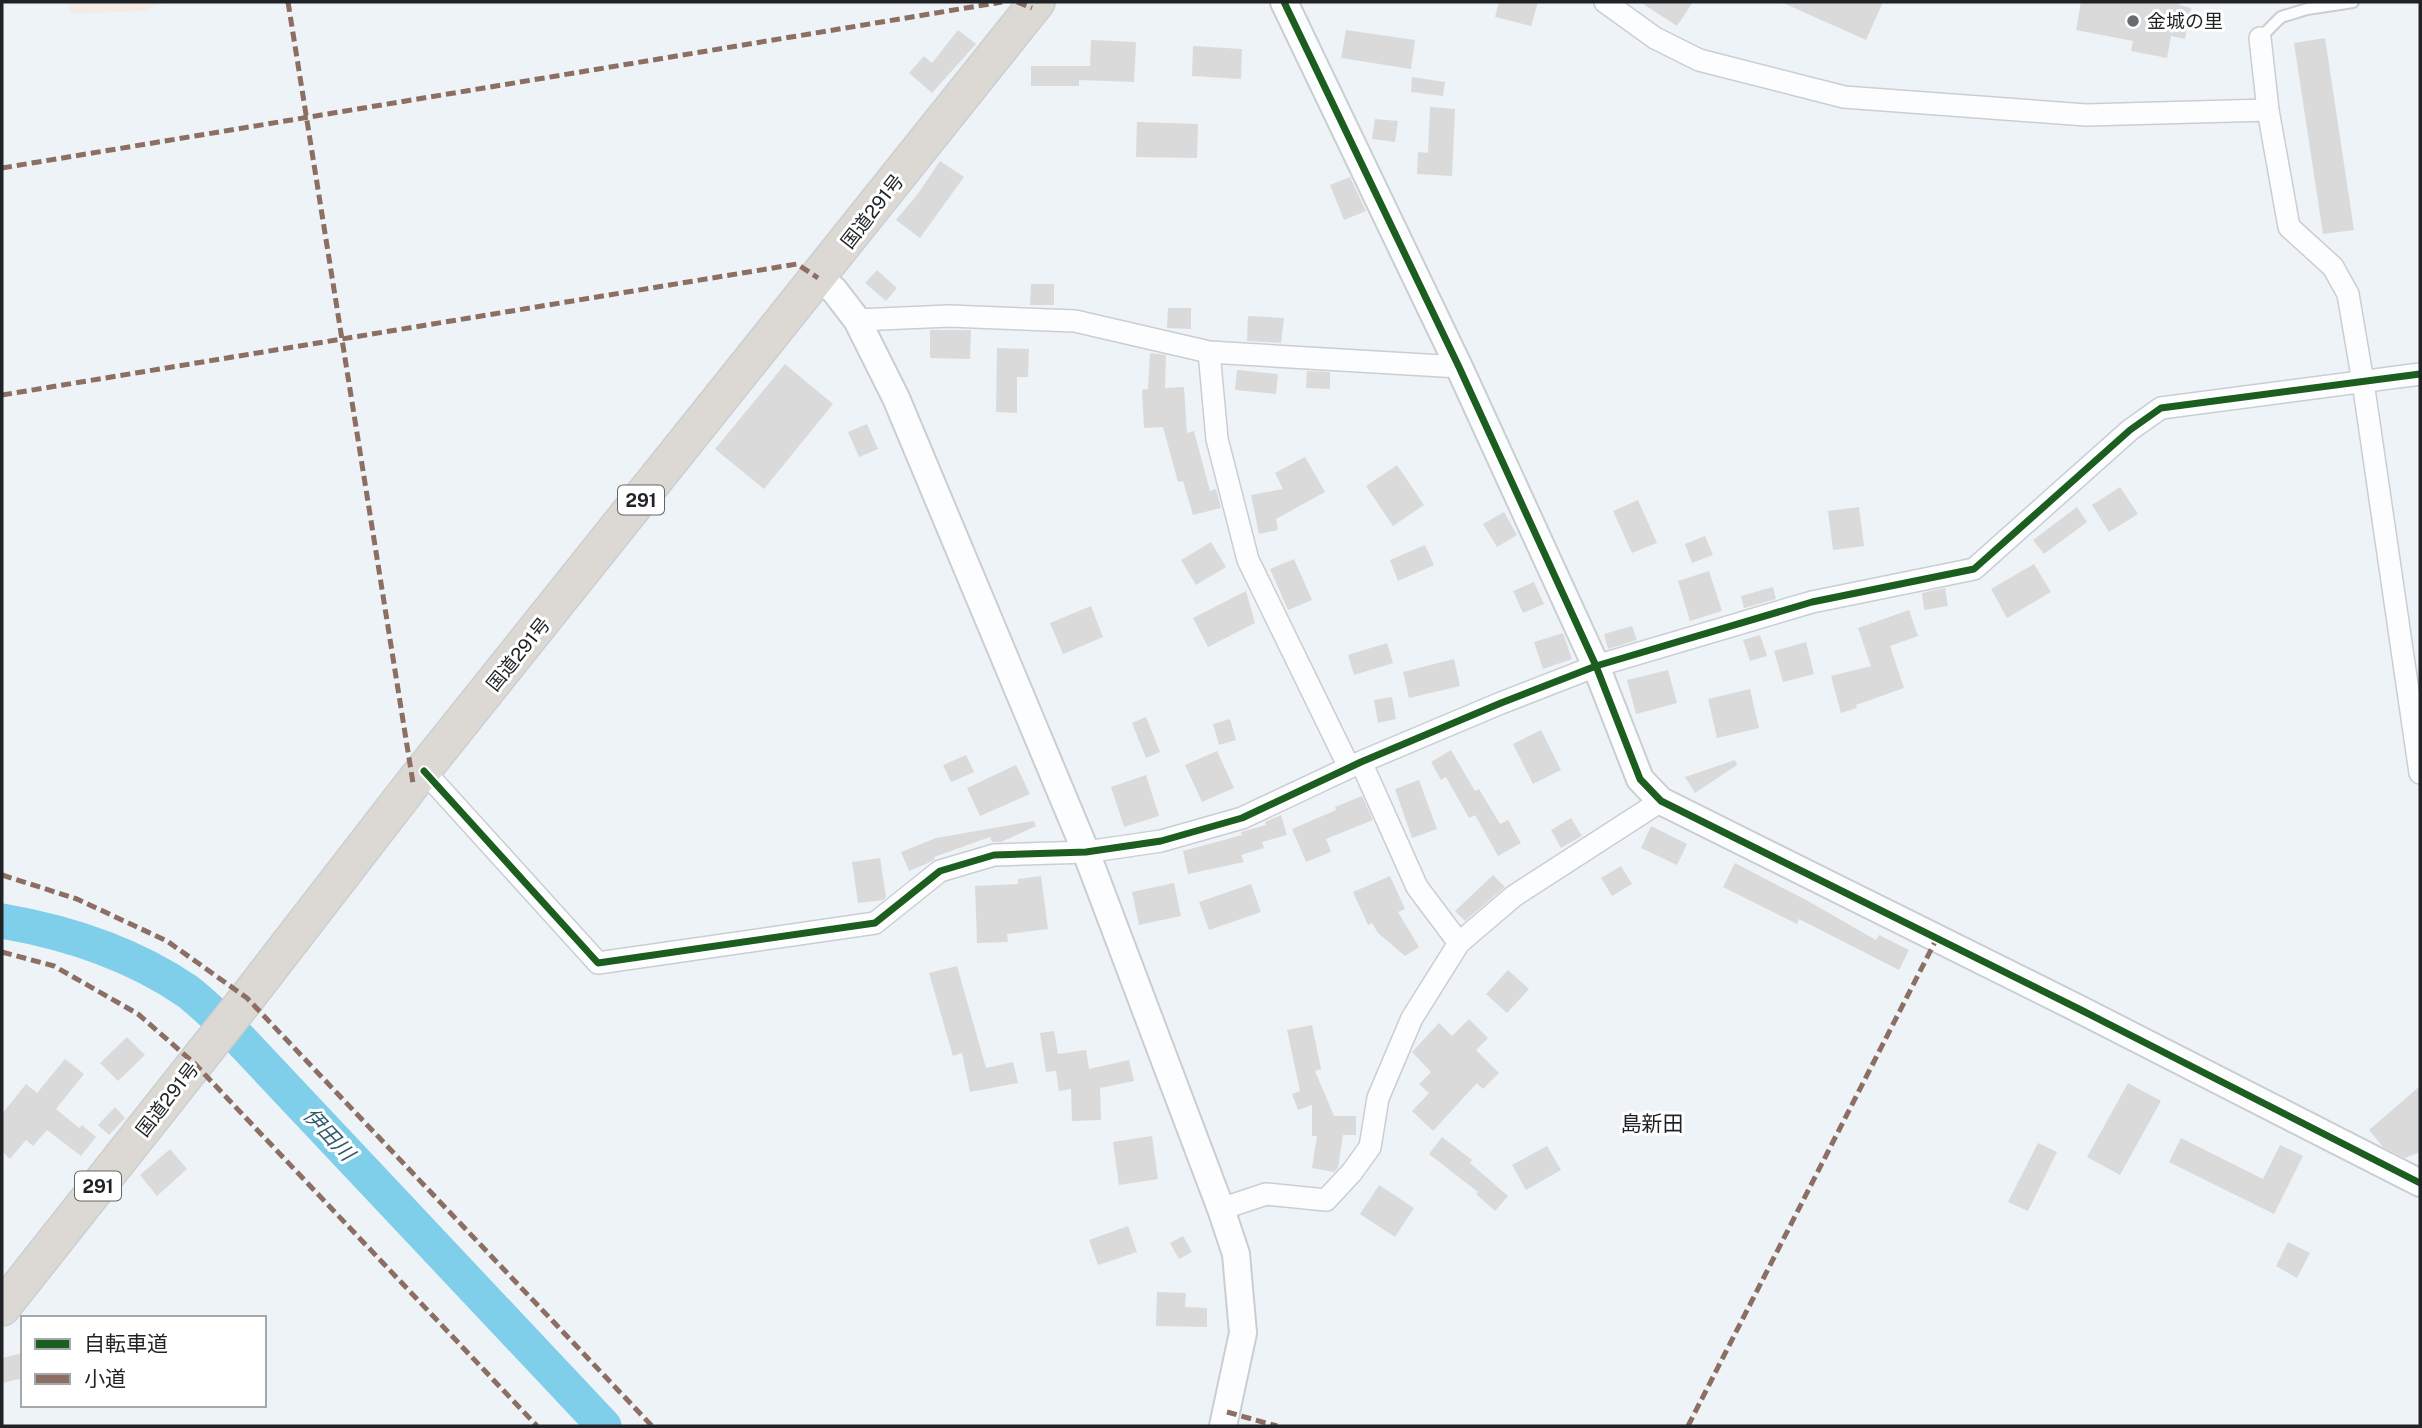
<svg xmlns="http://www.w3.org/2000/svg" width="2422" height="1428" viewBox="0 0 2422 1428" font-family="'Public Sans','Noto Sans JP',sans-serif">
<rect width="100%" height="100%" fill="#eef3f7"/>
<path fill="#f3ebe4" d="M67,2H165L142,11L72,14Z"/>
<g fill="none" stroke-linecap="round" stroke-linejoin="round">
<path stroke="#7fceea" stroke-width="35" d="M2,921C66,932 133,954 187,991C203,1003 217,1018 232,1031L604,1426"/>
</g>
<path fill="#dadada" d="M1499,2H1538L1531,26L1495,17Z
M1640,2H1693L1677,26Z
M1781,2H1883L1866,40Z
M2081,2H2180L2179,5L2191,8L2185,39L2171,36L2167,58L2131,51L2133,41L2076,30Z
M958,30L976,44L932,93L909,73L924,56L932,63Z
M1346,30L1415,40L1411,69L1341,58Z
M2325,38L2354,230L2323,234L2294,43Z
M1091,40L1136,42L1134,82L1079,80V86H1031V66H1090Z
M1193,46L1242,49L1241,79L1192,76Z
M1412,77L1445,82L1443,96L1411,92Z
M1430,107L1455,109L1452,176L1417,174L1418,152L1428,153Z
M1375,119L1398,121L1395,142L1372,139Z
M1137,122L1198,124L1197,158L1136,157Z
M940,161L964,177L920,238L896,220L917,195Z
M1350,177L1366,211L1344,220L1330,185Z
M877,270L897,288L886,301L865,283Z
M1031,284H1054V305H1030Z
M1168,308H1191V329L1167,328Z
M1248,316L1284,318L1281,343L1247,341Z
M930,330H971L970,359L930,358Z
M997,348L1029,349L1028,377H1017V413L996,412Z
M1150,353L1166,355L1165,388L1184,387L1187,433L1194,431L1210,491L1216,489L1221,508L1193,515L1183,481L1178,482L1163,427L1144,428L1142,390L1148,389Z
M785,364L833,404L764,489L715,449Z
M1237,370L1278,374L1276,394L1235,390Z
M1307,371L1330,372V389L1306,388Z
M867,424L878,449L859,457L848,432Z
M1305,457L1325,492L1276,519L1278,530L1259,534L1251,495L1283,489L1275,473Z
M1397,465L1424,505L1393,526L1366,486Z
M2120,487L2138,514L2109,532L2092,505Z
M1638,500L1657,543L1632,553L1613,511Z
M1859,507L1864,546L1833,550L1828,511Z
M2077,507L2087,522L2044,554L2033,540Z
M1504,512L1517,535L1497,547L1483,524Z
M1705,536L1713,555L1692,563L1685,544Z
M1211,542L1226,567L1196,585L1181,560Z
M1425,545L1434,565L1398,581L1390,560Z
M1294,559L1312,600L1288,610L1270,569Z
M2034,564L2051,592L2007,618L1991,589Z
M1709,571L1722,611L1690,621L1678,581Z
M1534,582L1544,604L1523,613L1513,591Z
M1773,587L1776,599L1744,608L1741,596Z
M1945,588L1948,606L1924,610L1922,593Z
M1246,591L1255,623L1208,647L1193,618Z
M1091,606L1103,637L1063,654L1050,623Z
M1909,610L1918,636L1890,646L1904,688L1856,705L1857,708L1841,713L1831,676L1871,666L1858,628Z
M1632,626L1637,640L1608,649L1604,634Z
M1563,633L1572,659L1543,669L1534,642Z
M1760,635L1767,656L1750,661L1743,640Z
M1806,642L1814,674L1783,682L1774,651Z
M1387,643L1393,663L1354,675L1348,655Z
M1454,659L1460,686L1409,698L1403,672Z
M1668,670L1677,703L1636,714L1627,680Z
M1750,689L1759,728L1717,738L1708,699Z
M1392,697L1396,719L1378,723L1374,700Z
M1146,717L1160,752L1146,758L1132,723Z
M1230,719L1236,740L1219,745L1213,724Z
M1541,730L1561,770L1533,784L1513,744Z
M1451,750L1475,791L1479,789L1500,824L1508,820L1521,843L1498,856L1475,815L1469,818L1446,777L1441,780L1431,762Z
M1217,751L1234,788L1202,802L1185,765Z
M966,755L974,772L951,782L943,765Z
M1735,760L1737,765L1695,793L1685,777Z
M1016,765L1030,794L980,816L967,788Z
M1146,775L1159,816L1124,827L1111,787Z
M1419,780L1437,829L1412,838L1395,789Z
M1362,796L1373,820L1326,839L1331,852L1306,862L1292,829L1336,810L1335,807Z
M1281,815L1287,835L1262,842L1264,848L1241,855L1244,862L1188,874L1183,851L1242,835L1241,832L1266,825L1265,822Z
M1571,818L1582,836L1561,848L1551,830Z
M1034,821L1036,826L1001,842H992L990,837L934,857L935,859L928,863L909,871L901,852L936,838Z
M1651,826L1687,844L1677,865L1641,848Z
M880,858L886,897L883,900L858,903L852,862Z
M1735,863L1808,901L1876,940L1879,935L1909,950L1899,970L1799,919L1797,924L1723,887Z
M1621,866L1632,884L1612,896L1601,878Z
M1493,875L1505,887L1465,921L1455,911Z
M1041,876L1048,929L1007,934L1008,942L977,943L975,886L1018,884V879Z
M1390,876L1405,909L1398,912L1419,947L1405,956L1378,933L1372,923L1368,925L1353,892Z
M1174,883L1181,916L1139,925L1132,892Z
M1251,884L1261,912L1209,930L1199,902Z
M957,966L986,1068L1013,1062L1018,1083L970,1092L962,1053L953,1056L929,973Z
M1508,970L1529,989L1507,1013L1486,994Z
M1469,1019L1488,1038L1476,1050L1499,1073L1483,1089L1477,1083L1433,1131L1412,1111L1429,1093L1419,1084L1431,1072L1412,1052L1439,1023L1452,1036Z
M1312,1025L1321,1069L1315,1071L1334,1116H1356V1135H1343L1338,1168L1334,1172L1312,1168L1317,1136H1312V1105L1298,1110L1292,1094L1300,1091L1287,1030Z
M1054,1031L1058,1054L1086,1050L1089,1069L1129,1060L1134,1081L1100,1088L1101,1120L1072,1121L1071,1089L1059,1091L1056,1071L1046,1072L1040,1033Z
M127,1037L145,1055L118,1081L100,1063Z
M65,1059L84,1074L56,1109L79,1128L82,1125L96,1137L81,1156L47,1130L33,1146L26,1140L10,1159L2,1151V1114L26,1084L37,1093Z
M2128,1083L2161,1101L2120,1175L2087,1157Z
M2420,1086V1152L2405,1158L2383,1147L2369,1130Z
M115,1107L125,1118L109,1135L98,1125Z
M1152,1136L1158,1179L1119,1185L1113,1142Z
M1442,1137L1472,1160L1470,1163L1508,1196L1495,1211L1476,1194L1478,1192L1429,1154Z
M2181,1138L2263,1179L2280,1145L2303,1156L2274,1214L2169,1162Z
M2038,1143L2057,1152L2028,1211L2008,1202Z
M1547,1146L1561,1170L1526,1190L1512,1165Z
M170,1149L187,1169L157,1196L140,1175Z
M1379,1185L1414,1208L1395,1237L1360,1214Z
M1128,1226L1137,1252L1098,1265L1089,1240Z
M1183,1236L1192,1252L1179,1259L1170,1243Z
M2288,1242L2310,1253L2297,1278L2276,1266Z
M1157,1292L1186,1293L1185,1307L1207,1308V1327L1156,1326Z
M23,1353V1378L2,1383V1358Z"/>
<g fill="none" stroke-linecap="round" stroke-linejoin="round">
<g stroke="#caced2" stroke-width="14">
<path id="service" d="M2260,38L2281,17L2307,9L2353,2"/>
</g>
<g stroke="#caced2" stroke-width="24">
<path id="minor" d="M1605,2L1655,38L1699,60L1844,97L2086,115L2268,110
M2260,38L2268,110L2289,227L2333,267L2348,294L2363,382L2420,773
M857,320L949,316L1075,321L1209,352L1459,367
M1209,352L1217,439L1248,560L1349,767
M1361,762L1417,887L1459,943
M424,771L598,963L875,923L940,871L994,855L1086,852L1161,841L1242,818L1361,762L1501,703L1596,666L1812,602L1974,569L2130,430L2161,408L2420,374
M1221,1209L1266,1194L1326,1200L1352,1172L1370,1147L1378,1098L1412,1018L1459,943L1514,896L1661,801"/>
</g>
<g stroke="#caced2" stroke-width="30">
<path id="tertiary" d="M1284,2L1459,367L1596,666L1640,779L1661,801L2081,1010L2420,1183
M818,278L834,290L857,320L896,398L1086,852L1221,1209L1236,1254L1243,1333L1223,1426"/>
</g>
<g stroke="#cccfd0" stroke-width="38">
<path id="trunk" d="M2,1308L247,998L413,783L1037,2"/>
</g>
<use href="#service" stroke="#fcfdfe" stroke-width="10"/>
<use href="#minor" stroke="#fcfdfe" stroke-width="21"/>
<use href="#tertiary" stroke="#fcfdfe" stroke-width="26"/>
<use href="#trunk" stroke="#dcd9d4" stroke-width="35"/>
<path stroke="#8d6e63" stroke-width="5" stroke-dasharray="10 5" stroke-linecap="butt" d="M288,2L413,783
M1017,2L1032,8
M2,168L1002,2
M2,395L797,264L818,278
M2,875L77,899L167,941L247,998L652,1426
M2,952L54,966L138,1014L194,1063L537,1426
M1227,1412L1277,1426
M1688,1426L1937,938"/>
<g stroke="#fff" stroke-width="11">
<path id="cycleway" d="M1284,2L1459,367L1596,666L1640,779L1661,801L2081,1010L2420,1183
M424,771L598,963L875,923L940,871L994,855L1086,852L1161,841L1242,818L1361,762L1501,703L1596,666L1812,602L1974,569L2130,430L2161,408L2420,374"/>
</g>
<use href="#cycleway" stroke="#1b5e20" stroke-width="7"/>
</g>
<circle fill="#676c6f" stroke="#fff" stroke-width="2.5" cx="2133" cy="21" r="7"/>
<g text-anchor="middle" dominant-baseline="central" stroke-width="6" stroke-linejoin="round" paint-order="stroke">
<g fill="#fff" stroke="#626567" stroke-width="2">
<rect x="618" y="485.5" width="46" height="29" rx="5"/>
<rect x="75" y="1171.5" width="46" height="29" rx="5"/>
</g>
<g font-size="18" font-weight="bold" fill="#1f2326">
<text x="641" y="500">291</text>
<text x="98" y="1186">291</text>
</g>
<g font-size="19" fill="#1f2326" stroke="#fff" text-anchor="start">
<text x="2147" y="21">金城の里</text>
</g>
<g font-size="19" fill="#1f2326" stroke="#fff">
<text transform="translate(872 211) rotate(-52)">国道291号</text>
<text transform="translate(518 654) rotate(-51)">国道291号</text>
<text transform="translate(167 1099) rotate(-52)">国道291号</text>
</g>
<g font-size="21" fill="#1f2326" stroke="#fff">
<text x="1652" y="1123">島新田</text>
</g>
<g font-size="21" font-style="italic" fill="#2e5c6d" stroke="#fff">
<text transform="translate(329 1134) rotate(47)">伊田川</text>
</g>
</g>
<rect width="2422" height="1428" fill="none" stroke="#1f2326" stroke-width="7"/>
<rect x="21" y="1316" width="245" height="91" fill="#ffffff" stroke="#a5a7a8" stroke-width="2"/>
<rect x="35" y="1339" width="35" height="10" fill="#1b5e20" stroke="#a5a7a8" stroke-width="2"/>
<text x="84" y="1351" font-size="21" fill="#1f2326">自転車道</text>
<rect x="35" y="1374" width="35" height="10" fill="#8d6e63" stroke="#a5a7a8" stroke-width="2"/>
<text x="84" y="1386" font-size="21" fill="#1f2326">小道</text>
</svg>
